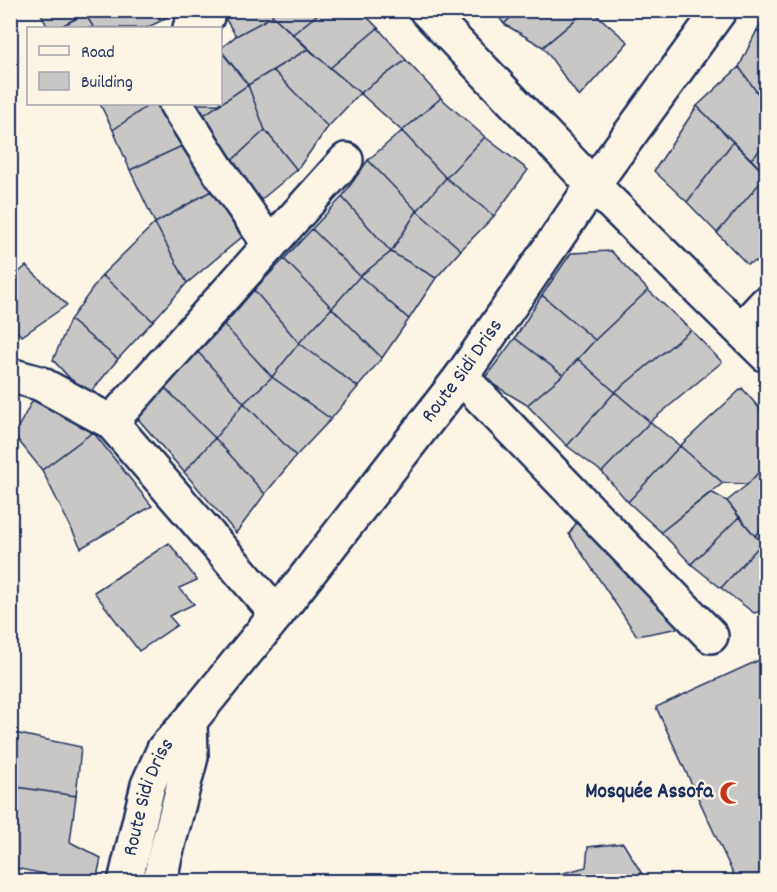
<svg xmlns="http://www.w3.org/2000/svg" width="777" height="892" viewBox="0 0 777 892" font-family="Dekko,sans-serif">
<rect width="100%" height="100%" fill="#fcf5e5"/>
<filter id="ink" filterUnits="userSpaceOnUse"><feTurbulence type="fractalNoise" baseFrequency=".0167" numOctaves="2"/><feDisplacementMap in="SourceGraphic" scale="12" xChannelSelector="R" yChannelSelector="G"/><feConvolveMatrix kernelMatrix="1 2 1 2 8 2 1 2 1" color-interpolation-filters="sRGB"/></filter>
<g filter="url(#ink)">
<path fill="#c8c7c6" stroke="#1b2f5e" stroke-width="1.5" d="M39,10H91L58,28H48Z
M91,10H156L161,21L146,28H94L85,14Z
M156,10H178L161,21Z
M220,10H270L273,16L236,36Z
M270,10H323L293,34L273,16Z
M323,10H360L378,28L330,68L293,34Z
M494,10H518L504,24Z
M518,10H587L543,47L504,24Z
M587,10H591L628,42L579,97L543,47Z
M766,13V38L757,30Z
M85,14L94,28H58Z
M273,16L308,49L248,85L220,49L236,36Z
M378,28L406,60L360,93L330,68Z
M757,30L766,38V105L739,67Z
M308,49L360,93L328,127L273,70Z
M220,50L248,85L198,119L186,104H220Z
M406,60L441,98L402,131L360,93Z
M739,67L766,105V144L751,159L697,106Z
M273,70L328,127L297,170L265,130L248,85Z
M248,85L265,130L225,167L198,119Z
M441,98L485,137L446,178L402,131Z
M100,104H150L113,130Z
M150,104H156L182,146L130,170L113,130Z
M697,106L733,142L687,202L654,171Z
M265,130L297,170L251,208L225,167Z
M402,131L446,178L417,211L368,160Z
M485,137L528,170L494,216L446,178Z
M733,142L766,175V176L717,233L687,202Z
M766,144V175L751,159Z
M182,146L211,191L155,223L130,170Z
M368,160L417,211L391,252L342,197Z
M766,176V256L764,259L747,264L717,233Z
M446,178L494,216L461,250L417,211Z
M211,191L242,237L187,283L155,223Z
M342,197L391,252L360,276L312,229Z
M417,211L461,250L436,278L391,252Z
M155,223L187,283L153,321L102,275Z
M312,229L360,276L332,308L284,259Z
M611,251L648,290L595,340L542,295L571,253Z
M391,252L436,278L409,319L360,276Z
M284,259L332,308L299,343L254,290Z
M26,266L67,305L22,336L10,326V280Z
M102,275L153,321L118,359L70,320Z
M360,276L409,319L382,358L332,308Z
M254,290L299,343L272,377L224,325Z
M648,290L691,330L615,392L578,359L595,340Z
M542,295L595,340L563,375L515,338Z
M332,308L382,358L358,387L299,343Z
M70,320L118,359L87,397L53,360Z
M224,325L272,377L244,403L198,352Z
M691,330L722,362L650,422L615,392Z
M515,338L563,375L527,405L484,379Z
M299,343L358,387L331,419L272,377Z
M198,352L244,403L215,438L165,388Z
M578,359L615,392L567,446L527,405L563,375Z
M272,377L331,419L296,456L244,403Z
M165,388L215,438L184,472L133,413Z
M742,388L766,416V464L748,484L723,483L680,446Z
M615,392L650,422L602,472L567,446Z
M36,394L93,432L42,470L14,435Z
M244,403L296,456L265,494L215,438Z
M650,422L680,446L628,502L602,472Z
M93,432L152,506L81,548L42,470Z
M215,438L265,494L236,533L184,472Z
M680,446L723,483L661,532L628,502Z
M766,464V524L755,536L727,501L748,484Z
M711,492L727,501L739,517L691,564L661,532Z
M580,517L690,626L637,636L569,534Z
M739,517L755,536L763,542L721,588L691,564Z
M766,524V545L755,536Z
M763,542L766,545V610L754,613L721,588Z
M169,543L197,580L179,588L194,604L169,616L177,625L139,651L94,592Z
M766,657V878L758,882H737L656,707Z
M10,732L81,747L76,796L10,786Z
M10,786L76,796L70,842L101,858L96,882H84L10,867Z
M623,843L647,882H558L556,875L586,867L588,847Z"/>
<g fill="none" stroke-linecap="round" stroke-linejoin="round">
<g stroke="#1b2f5e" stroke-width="38">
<path id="minor" d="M426,10L593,185L766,355
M190,28L207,17
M176,104L218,170L270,245
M741,330L766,303
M10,375L39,383L111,422L277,614
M461,377L711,636
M111,422L346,160"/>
</g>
<g stroke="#1b2f5e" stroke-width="38">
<g id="tertiary">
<path id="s1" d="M125,882L148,785L164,749L190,721L277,614L461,377L593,185L720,10"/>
<path d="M160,882L164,860L191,757L190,721"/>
</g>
</g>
<use href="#minor" stroke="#fcf5e5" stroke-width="33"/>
<use href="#tertiary" stroke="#fcf5e5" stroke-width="33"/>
</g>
</g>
<defs>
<g id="mosque-bare" transform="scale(1.8)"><path d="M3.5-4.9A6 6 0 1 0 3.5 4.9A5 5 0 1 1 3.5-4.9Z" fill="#c8321e" stroke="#fcf5e5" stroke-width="2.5" paint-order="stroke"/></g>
</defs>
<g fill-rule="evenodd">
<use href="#mosque-bare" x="731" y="793"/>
</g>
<g text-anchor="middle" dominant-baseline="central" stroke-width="4.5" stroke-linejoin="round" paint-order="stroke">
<g font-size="21" fill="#1b2f5e" stroke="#fcf5e5">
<text stroke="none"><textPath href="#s1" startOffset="621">Route Sidi Driss</textPath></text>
<text stroke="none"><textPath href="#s1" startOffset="88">Route Sidi Driss</textPath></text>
</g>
<g font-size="21" font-weight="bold" fill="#1b2f5e" stroke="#fcf5e5" text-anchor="end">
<text x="713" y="793">Mosquée Assofa</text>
</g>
</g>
<rect width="777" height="892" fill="none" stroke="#fcf5e5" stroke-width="36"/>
<rect x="18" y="18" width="741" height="856" fill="none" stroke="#1b2f5e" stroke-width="2" filter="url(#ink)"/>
<rect x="27" y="27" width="195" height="78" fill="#fcf5e5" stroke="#a2a6af" stroke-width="1.5"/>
<rect x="39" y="46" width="30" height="9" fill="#fcf5e5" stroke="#a2a6af" stroke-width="1.5"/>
<text x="81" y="57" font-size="18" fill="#1b2f5e">Road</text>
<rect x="39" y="72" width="30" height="18" fill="#c8c7c6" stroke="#a2a6af" stroke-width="1.5"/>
<text x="81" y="87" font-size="18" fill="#1b2f5e">Building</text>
</svg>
